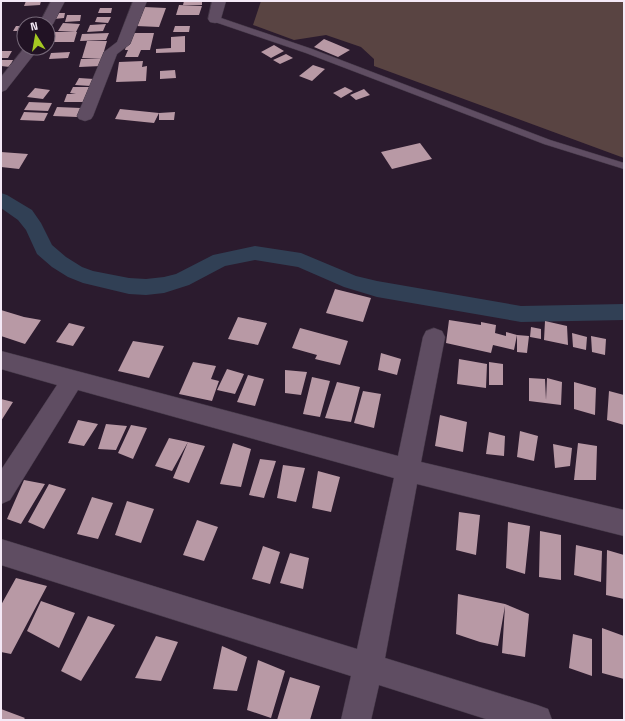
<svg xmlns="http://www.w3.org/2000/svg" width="625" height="721" viewBox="0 0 625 721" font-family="'Space Grotesk',sans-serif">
<rect width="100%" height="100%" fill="#2b1b2e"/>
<path fill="#594442" d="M261,1H624V158L374,66V59L361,47L326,35L294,40L253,25Z"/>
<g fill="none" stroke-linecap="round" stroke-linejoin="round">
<path fill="#314055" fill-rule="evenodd" d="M1,193L7,195L32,210L41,223L52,245L66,257L82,267L93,271L129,278L146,279L164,277L176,274L213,255L255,246L301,253L356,276L377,281L521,306L624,304V320L521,322L377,297L344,287L298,267L255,260L225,266L189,285L164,293L146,295L129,294L83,283L68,277L52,267L37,254L26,230L18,220L1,208Z"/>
</g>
<path fill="#b899a5" d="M26,1H41L40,5L24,6Z
M184,1H202V5H183Z
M179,5L202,6L199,15H176Z
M144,7L166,8L159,27L136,26Z
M100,8H112L111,13H98Z
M55,13H65L64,18L54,19Z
M67,15H81L80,21L65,22Z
M97,17H111L108,23L95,22Z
M63,23L80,24L76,32L58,31Z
M106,24L103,31L87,32L90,25Z
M16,26H24V31H13Z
M175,26H190L189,32H173Z
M48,32H77L74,42H48Z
M109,33L106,40L80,41L82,34Z
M133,33H154L150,50H141L138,57H125L128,50H125L127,42Z
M185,36V52L156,53V49L171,48V37Z
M324,39L336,44L350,50L338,57L314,47Z
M87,41H107L102,58H82Z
M274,45L284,51L271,58L261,52Z
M1,51H12L8,58H1Z
M70,52L68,58L49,59L51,53Z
M286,54L293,58L280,64L273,60Z
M103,58L101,66L79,67L81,59Z
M1,60H13L10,67L1,66Z
M143,61L142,67L147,66L146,81L116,82L119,62Z
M313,65L325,69L312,81L299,76Z
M175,70L176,78L160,79V71Z
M79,78L94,79L91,86L75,85Z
M73,87H90L84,102H64L67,94H76L70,93Z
M345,87L353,91L341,98L333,93Z
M35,88L50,90L43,99L27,97Z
M364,89L370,95L356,100L350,95Z
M29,102L52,103L48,111L24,110Z
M57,107L81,108L77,117L53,116Z
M120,109L159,113L154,123L115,119Z
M24,112L48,113L44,121L20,120Z
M175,112L174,120H159V113Z
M420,143L432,159L392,169L381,152Z
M1,152L28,154L19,169L1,167Z
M335,289L371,298L363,322L326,313Z
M1,310L24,317L41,320L25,344L1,336Z
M238,317L267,323L258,345L228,339Z
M449,320L481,325V322L496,325L495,333L506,336V332L517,335L514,350L493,345L491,353L446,343Z
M545,321L567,326L568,345L544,340Z
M69,323L85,327L73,346L56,342Z
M531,327L541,329V339L530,337Z
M300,328L348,341L340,365L315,359L317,355L292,348Z
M572,333L587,337L586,350L573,347Z
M517,335L529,336L527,353L517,352Z
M591,336L606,339L605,355L592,352Z
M133,341L164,346L149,378L118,371Z
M381,353L401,359L397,375L378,370Z
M459,359L487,364L486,388L457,384Z
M193,362L216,366L211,379L219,381L212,401L179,394Z
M489,362L503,364V385H489Z
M227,369L244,374L235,394L217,390Z
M285,370L307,372L301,395L285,393Z
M248,375L264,379L255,406L237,402Z
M312,377L330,381L320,417L303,414Z
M529,378L545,379L546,400L547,378L562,382L561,405L529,401Z
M337,382L360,387L351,422L325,418Z
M574,382L596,388L595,415L574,409Z
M363,391L381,394L374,428L354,423Z
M609,391L624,395V425L607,420Z
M1,399L13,402L1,421Z
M440,415L467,422L463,452L435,446Z
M78,420L98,424L84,446L68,443Z
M106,424L127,426L116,450L98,449Z
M131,425L147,428L133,459L118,453Z
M520,431L538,436L534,461L517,457Z
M489,432L505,436L504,456L486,454Z
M169,438L188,442L205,446L189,483L173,478L188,442L172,471L155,466Z
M233,443L251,449L241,487L220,484Z
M578,443L597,446L596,480H574Z
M553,444L572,448L570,466L555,468Z
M260,459L276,461L264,498L249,495Z
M283,465L305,468L296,502L277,498Z
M318,471L340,477L331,512L312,508Z
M24,480L45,484L21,524L7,519Z
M49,484L66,489L44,529L28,522Z
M92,497L113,503L98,539L77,534Z
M127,501L154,509L141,543L115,535Z
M459,512L480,515L476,555L456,550Z
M197,520L218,527L204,561L183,555Z
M508,522L530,526L525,574L506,568Z
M540,531L561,535V580L539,577Z
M576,545L602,551L601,582L574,575Z
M263,546L280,552L270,584L252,579Z
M607,550L624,555V599L606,595Z
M290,553L309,558L303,589L280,583Z
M16,578L47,586L11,654L1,652V605Z
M458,594L505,604L529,614L525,657L502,653L505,606L498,646L480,642L456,634Z
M41,601L75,613L59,648L27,631Z
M88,616L115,625L81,681L61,671Z
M602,628L624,636V679L602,673Z
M573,634L592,639V676L569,668Z
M156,636L178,642L161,681L135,678Z
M222,646L247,657L237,691L213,689Z
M258,660L285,671L271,718L247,710Z
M290,677L320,686L310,720H277Z
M1,709L25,718L23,720H1Z"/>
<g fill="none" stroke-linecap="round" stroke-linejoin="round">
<g stroke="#443847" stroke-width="1">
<path id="lane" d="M212,17H218L312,49L550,140L624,163V169L544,144L306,53L212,21Z"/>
</g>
<g stroke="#443847" stroke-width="1">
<path id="street" d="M51,1H65L53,24L48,28V24H39Z
M133,1H147L130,44L117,54L93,116L91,119L85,121L79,119L77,116L104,52L117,42Z
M212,1H226L220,22L215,23L210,22L208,19Z
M24,48H39L6,90L1,92V77Z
M434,328L442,331L445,337L421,462L624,510V536L417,484L385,658L537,705L548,709L552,720H489L379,685L371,720H341L351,676L1,565V539L357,649L394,478L78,390L10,500L1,504V470L57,385L1,369V351L398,456L423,337L426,331Z"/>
</g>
<use href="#lane" fill="#5f4d62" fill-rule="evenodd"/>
<use href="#street" fill="#5f4d62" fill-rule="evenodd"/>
</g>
<rect width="625" height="721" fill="none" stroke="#f4e9f6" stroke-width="4"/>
<g transform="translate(36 36) rotate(349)"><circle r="19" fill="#211224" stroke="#756878"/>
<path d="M0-3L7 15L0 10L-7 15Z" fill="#a5c822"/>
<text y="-6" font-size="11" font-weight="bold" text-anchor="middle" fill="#f4e9f6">N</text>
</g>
</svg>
